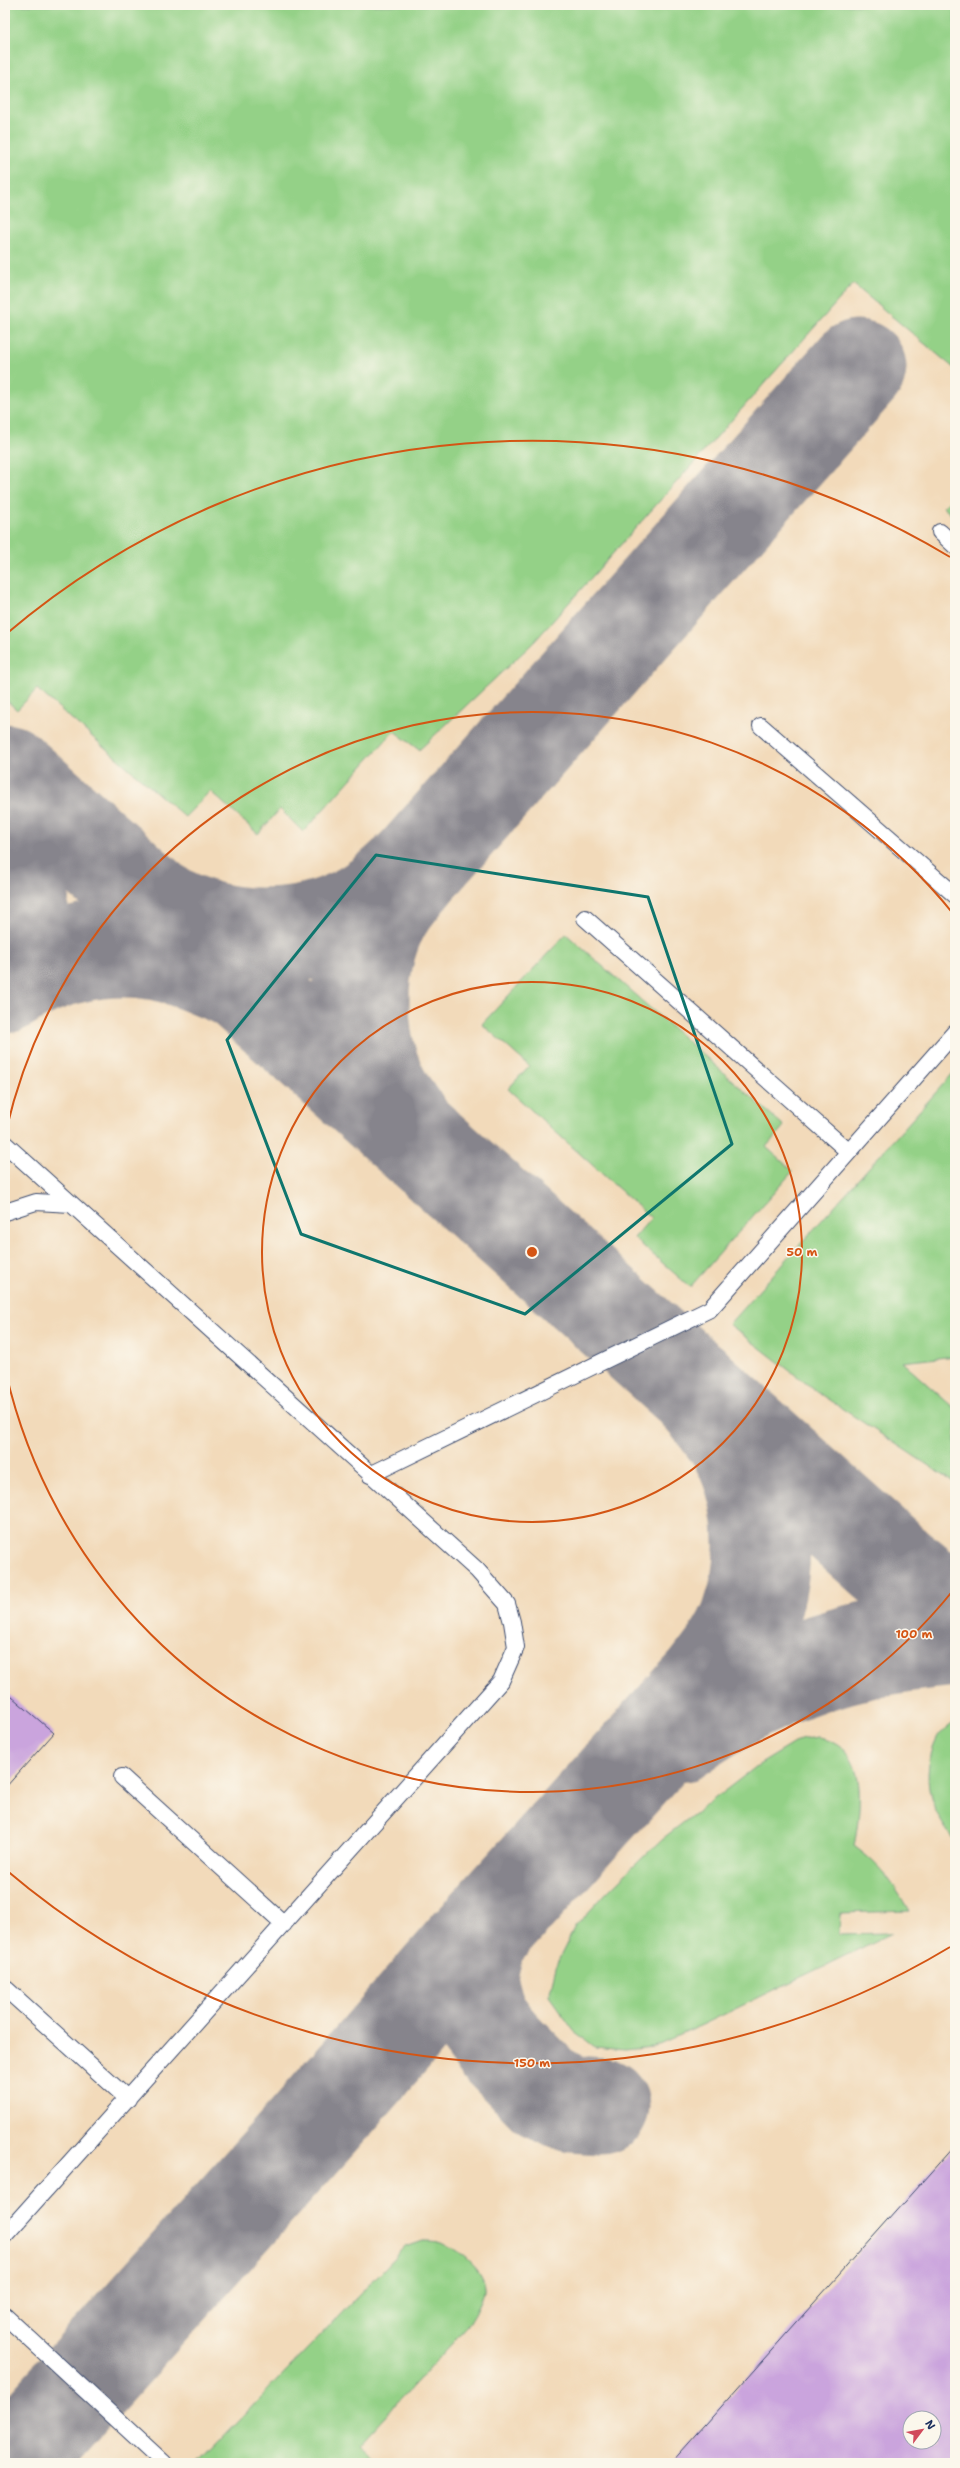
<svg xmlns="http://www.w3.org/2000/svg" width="960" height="2468" viewBox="0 0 960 2468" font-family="'Shantell Sans',sans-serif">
<rect width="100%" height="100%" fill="#fbf7ec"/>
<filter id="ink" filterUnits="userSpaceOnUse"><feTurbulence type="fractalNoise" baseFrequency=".025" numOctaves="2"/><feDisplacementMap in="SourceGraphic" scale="8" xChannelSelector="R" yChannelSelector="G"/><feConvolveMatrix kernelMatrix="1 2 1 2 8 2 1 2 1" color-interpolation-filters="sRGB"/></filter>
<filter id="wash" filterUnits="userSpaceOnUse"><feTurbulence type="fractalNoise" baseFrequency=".012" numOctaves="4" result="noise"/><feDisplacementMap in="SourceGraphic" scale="16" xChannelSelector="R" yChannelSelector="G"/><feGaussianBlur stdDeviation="0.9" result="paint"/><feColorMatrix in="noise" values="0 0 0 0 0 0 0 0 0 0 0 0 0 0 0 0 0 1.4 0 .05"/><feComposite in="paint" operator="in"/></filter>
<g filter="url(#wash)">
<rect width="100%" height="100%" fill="#f2daba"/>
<path fill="#94d187" stroke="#588072" d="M5,5H955V369L853,284L534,642L419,750L394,731L303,832L280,809L258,834L210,791L185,817L37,689L17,710L5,699Z
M955,495V518L943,507Z
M566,934L784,1126L766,1147L793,1171L690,1287L634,1238L651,1218L508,1089L529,1066L482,1024Z
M955,1071V1356L902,1362L955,1409V1483L820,1394L729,1324Z
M955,1722V1841C930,1811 919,1776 937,1739C940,1732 950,1726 955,1722Z
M817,1737C870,1744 861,1809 854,1846C882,1867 892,1881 909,1911L840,1913L839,1934L892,1933L702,2025L652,2047L624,2050L595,2047L574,2031L549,1996L557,1963L575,1927L607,1892L662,1839L757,1766L800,1740Z
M423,2240C429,2240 436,2240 441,2242C458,2250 486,2270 484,2291C482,2304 473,2316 467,2327L359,2445L379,2463H198L406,2246Z"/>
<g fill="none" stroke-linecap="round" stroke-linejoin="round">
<path stroke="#86848c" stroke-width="97" d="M5,772L890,1563L921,1589L955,1608
M5,800C26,848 27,909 5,957
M161,909C192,928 224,936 260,936C326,936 371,914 416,867
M5,985C47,957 99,944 150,951C178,954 207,968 233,979
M403,1124C398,1116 391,1108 386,1100C355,1048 353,971 379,918C389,898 406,881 419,864L858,368
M679,1734C733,1694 802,1664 867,1650C896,1644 926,1641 955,1638
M478,1937L468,1978L479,2018L501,2047L545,2092L572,2104L601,2106
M11,2463L321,2118L478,1937L709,1682C718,1670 728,1658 736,1645C770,1589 770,1506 740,1449C728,1425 708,1405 691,1384"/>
</g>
<g id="blocks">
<path fill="#caa4dd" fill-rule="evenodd" d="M5,1691L54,1733L5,1788Z
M955,2145V2463H671ZM910,2418H934V2442H910Z"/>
</g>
</g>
<g filter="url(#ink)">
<use href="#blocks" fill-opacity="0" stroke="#3b496c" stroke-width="1"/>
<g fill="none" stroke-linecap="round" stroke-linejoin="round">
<g stroke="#3b496c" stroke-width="18">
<path id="service" d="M940,532L955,546
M761,726L955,895
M585,918L849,1152
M5,1144L477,1570L507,1604L512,1622L516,1647L501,1681L5,2235
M5,1212L36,1202L71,1204
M370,1475L710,1309L955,1032
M122,1777L284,1924
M5,1988L128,2099
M5,2316L164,2463"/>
</g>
<use href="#service" stroke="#fff" stroke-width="16"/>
</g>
</g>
<path fill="none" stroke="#0f766e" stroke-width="3" stroke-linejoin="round" d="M376,855L648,897L732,1144L525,1314L301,1234L227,1040Z"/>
<g fill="none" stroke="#d45514" stroke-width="2">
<circle cx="532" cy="1252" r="270"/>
<path d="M955 1588A540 540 0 0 1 6 1373M6 1131A540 540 0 0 1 955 916"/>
<path d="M950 1947A811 811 0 0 1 5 1869M5 635A811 811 0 0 1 950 557"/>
</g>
<circle cx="532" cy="1252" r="6" fill="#d45514" stroke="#fbf7ec" stroke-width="2"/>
<g font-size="12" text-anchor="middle" font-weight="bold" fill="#d45514" stroke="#fbf7ec" stroke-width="3" stroke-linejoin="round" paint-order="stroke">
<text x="802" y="1256">50 m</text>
<text x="914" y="1638">100 m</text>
<text x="532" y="2067">150 m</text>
</g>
<rect width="960" height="2468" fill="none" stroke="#fbf7ec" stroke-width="20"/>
<g transform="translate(922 2430) rotate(58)"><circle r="19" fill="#fbf7ec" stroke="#a1a7b3"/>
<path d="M0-3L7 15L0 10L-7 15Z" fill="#d1495b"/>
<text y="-6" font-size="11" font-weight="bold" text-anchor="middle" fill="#1b2f5e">N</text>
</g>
</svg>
